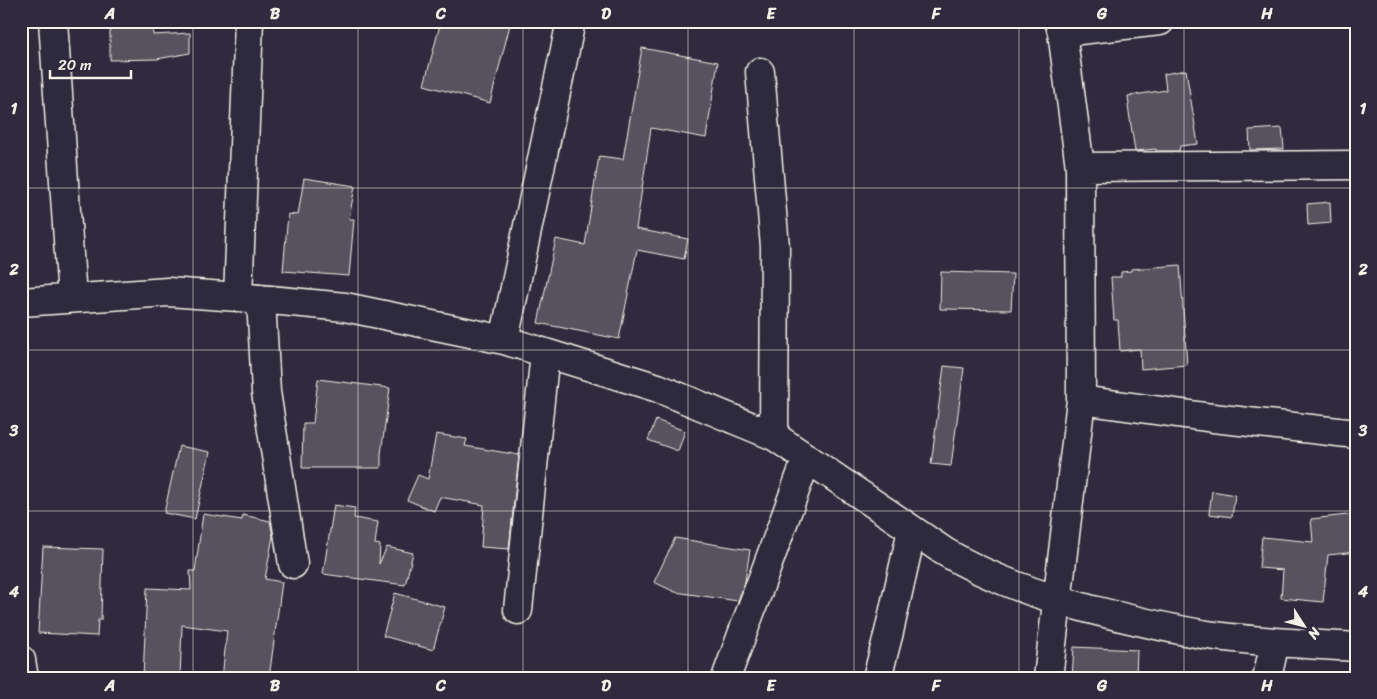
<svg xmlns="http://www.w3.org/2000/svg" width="1377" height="699" viewBox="0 0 1377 699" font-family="Sriracha,sans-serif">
<rect width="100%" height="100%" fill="#2f2a3d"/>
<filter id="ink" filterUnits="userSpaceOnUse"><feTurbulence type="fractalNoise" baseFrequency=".02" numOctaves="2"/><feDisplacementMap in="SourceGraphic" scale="10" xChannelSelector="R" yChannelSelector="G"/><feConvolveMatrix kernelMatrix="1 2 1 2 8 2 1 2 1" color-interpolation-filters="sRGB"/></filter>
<g filter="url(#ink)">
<path fill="#56525f" stroke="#f4f1e8" d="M110,21H152L153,35L190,33V53L157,59L110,60Z
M441,21H511L490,103L424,85Z
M642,48L718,62L706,138L651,128L636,229L688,239L684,259L637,250L619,339L538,323L556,239L585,245L599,156L623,159Z
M1186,70L1198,144L1180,146L1179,151H1156V149L1135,151L1128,106L1129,105L1128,96L1166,90L1164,74Z
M1282,128L1284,149L1250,150L1249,130Z
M304,178L355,186L349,219H354L349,276L283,271L288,214L298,215Z
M1330,202L1331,223L1308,225L1307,204Z
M1180,265L1187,365L1141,369L1140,349L1120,351L1118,320H1114L1111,277H1121V272L1131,271V269Z
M941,272L1013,274L1011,310L940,309Z
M944,366L964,368L951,466L931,464Z
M318,379L390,388L381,454V468H302L303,423H313Z
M656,420L685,431L678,451L648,440Z
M436,434L467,439L465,446L519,455L509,549L481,547L484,505L440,497L434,511L407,500L418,475L428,479Z
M179,446L210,452L195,519L164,513Z
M1212,491L1235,495L1232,517L1209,514Z
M334,505L355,508L354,518L378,522L375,544L380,545L379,564L387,547L413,553L405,585L323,574Z
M203,514L242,520L243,515L270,521L273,536L265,579L282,582L269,678H222L227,631L182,625L180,678H143L147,588L191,590L190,571H195Z
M1356,514V552L1328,555L1323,602L1281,598L1283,570L1259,568L1262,537L1313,542L1311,519Z
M675,538L750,550L745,581L738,601L675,592L654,582Z
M43,547L103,549L101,620H98L97,636L38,633Z
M395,593L445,607L433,650L383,636Z
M1074,647L1137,650L1136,678H1072Z"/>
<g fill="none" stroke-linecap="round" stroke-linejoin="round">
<g stroke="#f4f1e8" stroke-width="31">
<path id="minor" d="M53,21L72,298
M1062,32L1160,21
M760,72L775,247L774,436
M1080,167L1356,165
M238,297L249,21
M261,299L266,392L293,564
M21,302L168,292L238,297L345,307L504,340L658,388L774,436L945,552C991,579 1038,595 1089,609C1129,619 1168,629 1208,635C1257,642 1307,644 1356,647
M504,340L571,21
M1081,400L1213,418L1356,434
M518,610L545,353
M21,660L24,678
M726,678L807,458
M877,678L889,632L912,530
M1048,678L1081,400L1080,167L1062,32L1059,21
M1267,678L1275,642"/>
</g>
<use href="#minor" stroke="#2f2a3d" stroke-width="28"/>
</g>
</g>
<path fill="none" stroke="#f4f1e8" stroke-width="1" stroke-opacity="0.55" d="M193,21V678M358,21V678M523,21V678M688,21V678M854,21V678M1019,21V678M1184,21V678M21,188H1356M21,350H1356M21,511H1356"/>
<rect width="1377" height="699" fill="none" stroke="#2f2a3d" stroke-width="55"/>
<g transform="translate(1304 626) rotate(126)" stroke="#2f2a3d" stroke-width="4" paint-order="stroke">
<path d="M0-4L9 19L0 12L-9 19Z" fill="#f4f1e8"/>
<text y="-8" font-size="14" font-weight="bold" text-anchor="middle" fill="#f4f1e8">N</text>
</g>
<path d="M50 70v8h81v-8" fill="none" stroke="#f4f1e8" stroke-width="2.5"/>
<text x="58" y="70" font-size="15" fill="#f4f1e8" stroke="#2f2a3d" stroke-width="4" paint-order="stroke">20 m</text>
<rect x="28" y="28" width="1322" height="644" fill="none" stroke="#f4f1e8" stroke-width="2"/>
<g font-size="16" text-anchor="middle" font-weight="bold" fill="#f4f1e8">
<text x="110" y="19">A</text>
<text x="275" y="19">B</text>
<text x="441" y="19">C</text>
<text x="606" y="19">D</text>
<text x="771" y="19">E</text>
<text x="936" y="19">F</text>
<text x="1102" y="19">G</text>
<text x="1267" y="19">H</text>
<text x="14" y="114">1</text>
<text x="1363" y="114">1</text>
<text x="14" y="275">2</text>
<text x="1363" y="275">2</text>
<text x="14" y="436">3</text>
<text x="1363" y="436">3</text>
<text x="14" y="597">4</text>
<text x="1363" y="597">4</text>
<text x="110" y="691">A</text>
<text x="275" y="691">B</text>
<text x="441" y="691">C</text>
<text x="606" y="691">D</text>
<text x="771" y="691">E</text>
<text x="936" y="691">F</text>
<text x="1102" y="691">G</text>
<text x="1267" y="691">H</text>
</g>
</svg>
